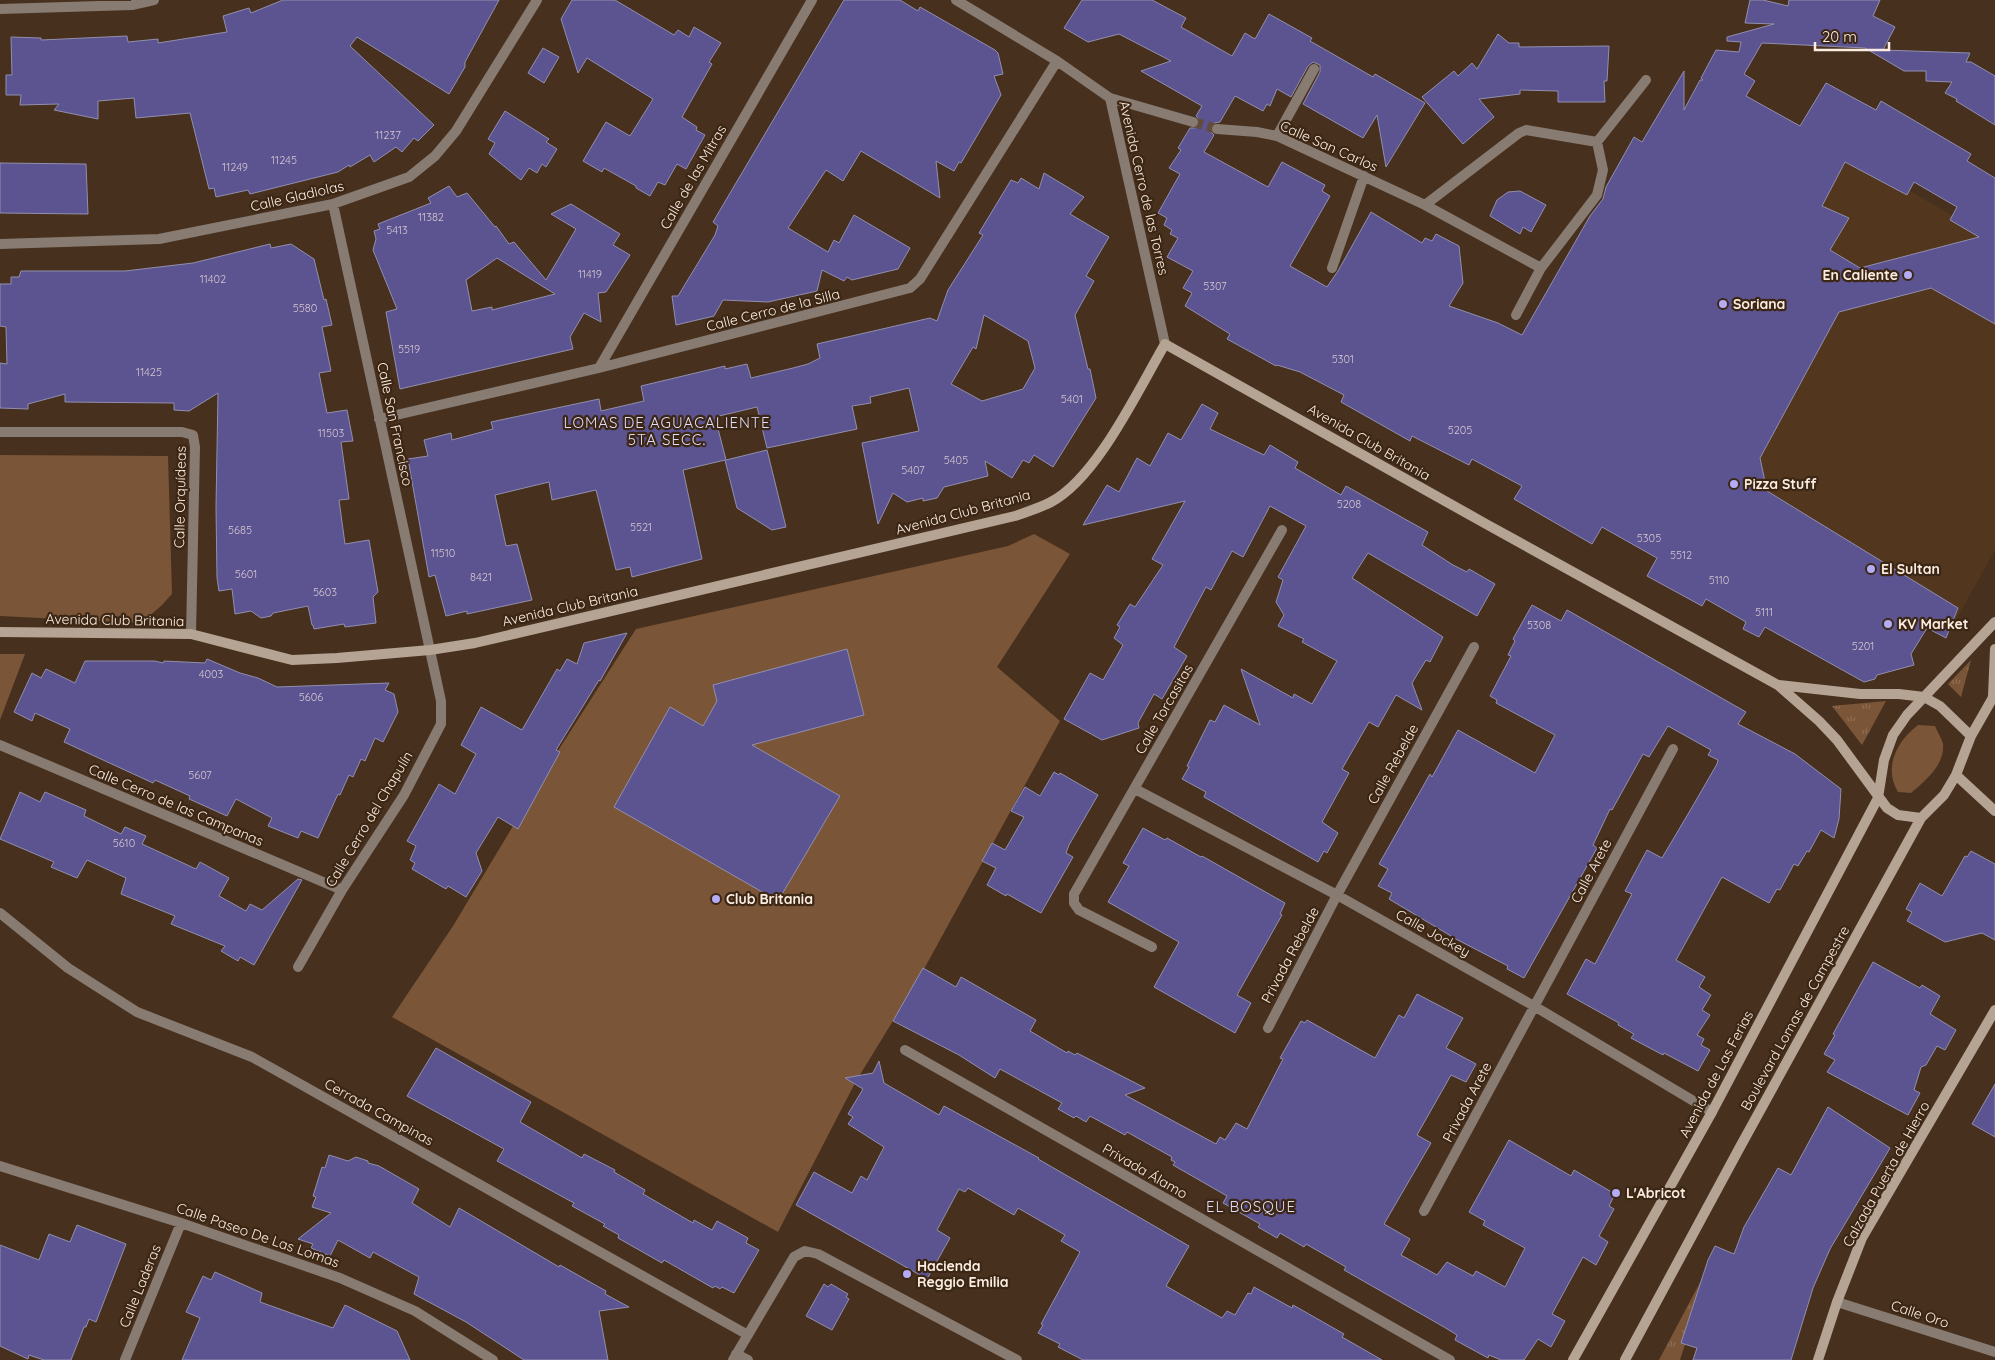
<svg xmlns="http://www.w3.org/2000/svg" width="1995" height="1360" viewBox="0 0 1995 1360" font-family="Quicksand,sans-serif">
<defs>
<pattern id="grass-tufts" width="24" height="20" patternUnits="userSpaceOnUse" patternTransform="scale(1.25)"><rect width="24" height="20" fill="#7b5537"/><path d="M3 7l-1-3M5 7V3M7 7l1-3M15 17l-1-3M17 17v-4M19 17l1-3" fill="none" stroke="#8f6e54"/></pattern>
</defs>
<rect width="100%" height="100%" fill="#47301d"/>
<path fill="#52361e" d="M1737,91L1995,240V550L1946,638L1688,505Z"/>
<path fill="url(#grass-tufts)" d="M1971,660L1961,697L1948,684Z
M1886,701L1862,745L1832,706Z
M1713,1258L1680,1360H1659Z"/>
<path fill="#7b5537" d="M0,455L168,456L172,594L161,606L141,623L0,616Z
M1034,534L1070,554L997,667L1060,721L918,980L855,1083L778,1232L392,1017L453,926L561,746L636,629L1008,546Z
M0,654H25L0,720Z
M1918,725L1935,726C1937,731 1942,739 1943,744C1945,765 1925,781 1911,793L1898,792C1883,767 1897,741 1918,725Z"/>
<path fill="#5c5391" stroke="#928fae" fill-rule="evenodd" d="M283,0H499L465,62V67L449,94L357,37L350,46L434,125L418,141L414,138L402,152L396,147L374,162L370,155L350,167L349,165L338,172L250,194L248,190L216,197L214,188L209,189L190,113L136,118L134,98L98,101V119L54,110L59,104L20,105L21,95H6V75H12L11,37L41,38V40L127,36L128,42L158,39V43L227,32L223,16L249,8L251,13Z
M572,0H615L674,35L678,30L689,37L694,27L721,43L709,62L712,64L682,117L697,127L696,130L705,135L686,169L677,164L665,185L658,182L650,196L636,188V186L604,168L602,172L583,161L606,122L630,136L653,99L587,58L578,73L561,19Z
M844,0H900L918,11L920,7L995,50L998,53L1003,74L994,76L1001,95L961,163L959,162L954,171L936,161L940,198L861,151L843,181L826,170L788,228L828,252L834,240L839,243L854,215L910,248L898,269L852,280L847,277L844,281L822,270L817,291L768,302L723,300L714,316L676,325L672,296H678L715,235L718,226L713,222Z
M1082,0H1152L1186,18L1181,27L1232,56L1245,33L1255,39L1269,14L1312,38L1310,41L1373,77L1375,74L1425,103L1386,167L1377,115L1363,138L1303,104L1320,72V65L1313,62L1308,66L1291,97L1277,89L1270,106L1267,104L1263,111L1235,96L1220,122L1214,123L1211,126V132L1214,135L1204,152L1268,187L1282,162L1325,185L1322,191L1330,196L1290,266L1327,287L1338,271L1371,212L1422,243L1425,238L1432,241L1436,234L1459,246L1463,283L1449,306L1498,323L1522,335L1590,216L1603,199L1606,187L1634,137L1642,142L1684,71V110L1700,80H1703L1701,78L1716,50L1739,52L1741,42L1727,41V37L1774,24L1745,23L1750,0H1763L1788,6L1789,0H1880L1873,16L1895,27L1883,50L1970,53L1966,62H1971L1995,76V125L1956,101L1957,99L1945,93L1952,82L1926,81V71H1904L1865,48L1762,43L1744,74L1755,81L1746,96L1800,126L1826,83L1876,110L1881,101L1971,154L1967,161L1995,178V324L1931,288L1839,312L1760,458L1767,491L1958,608L1946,638L1927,628L1911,654L1914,665L1877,675L1875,679L1864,682L1765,627L1759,637L1743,629L1746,622L1706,599L1702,606L1647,576L1657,558L1602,527L1592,544L1514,499L1522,486L1472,459L1469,465L1412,436L1410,441L1341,402L1344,395L1300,372L1277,365L1276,366L1227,339L1230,334L1185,306L1192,293L1183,288L1193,271L1167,257L1178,238L1170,234L1172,230L1164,225L1167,218L1158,213L1180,174L1169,168L1181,150L1178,148L1190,128H1195L1199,124L1200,120L1196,116L1202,106L1141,71L1171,61L1119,34L1088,42L1064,28ZM1845,162L1907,195L1914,182L1957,207L1950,220L1979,237L1860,268L1830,250L1849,218L1822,206Z
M1498,34L1509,43H1519V47L1609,46L1607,81H1604L1605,102H1558V91L1520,90V94L1479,99L1494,117L1463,144L1422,97L1454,71L1458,76L1472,63L1477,69Z
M543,48L559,57L544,83L528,73Z
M505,111L549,139L546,142L557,149L546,167L542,164L537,173L529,168L521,180L489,154L495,143L488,139Z
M0,163L86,164L88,214L0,213Z
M1044,173L1084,197L1070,214L1109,237L1086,276L1094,281L1075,315L1088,369H1090L1096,398L1053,467L1034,455L1029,463L1023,460L1012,478L985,461L988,476L944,487L937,498L923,501V498L907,502L893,493L878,524L862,443L919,431L909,388L870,397L871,403L852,406L857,429L767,448L757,407L715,417L726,460L767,450L786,527L772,530L737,508L725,460L683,470L702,559L632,577L630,567L616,570L596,490L552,500L549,482L495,495L506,546L517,544L532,600L467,614V611L446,616L435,575L429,577L408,459L428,456L424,440L451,433L452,440L493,429L491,422L599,399L601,411L644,401L641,386L725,366V369L747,364L751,378L793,368L808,364L820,358L817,344L930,318L937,321L948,290L983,235L979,233L1011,180L1018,183L1021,178L1039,189ZM984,315L1028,341L1035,368L1023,389L982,401L951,384L973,347L976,349Z
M449,186L457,197L467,193L495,227L496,226L509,244L514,242L546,280L576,229L551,214L571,204L620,234L613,245L630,255L606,292L598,293L601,322L584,313L570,337L573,349L400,389L386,312L397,309L373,250L376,239L374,231L380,229L378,224L431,203L428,198ZM497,258L542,286L555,294L492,310V307L472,311L466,280Z
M1520,191L1546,205L1531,232L1523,227L1520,234L1490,216L1497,200L1508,192Z
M270,244L271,248L291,244L314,259L324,300L326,299L332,325L322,327L331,371L319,373L327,413L347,410L353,441L341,442L349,499L339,500L345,544L369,540L378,592L373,597L376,623L345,627L344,624L314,629L313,625H312L308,606L273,613L271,616L261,618L251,611L235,614L232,589L219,591L217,578L216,507L218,393L189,411L174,410V403L65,402V394L28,404V409L0,408V363L7,364L6,327L0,326V284H11V277H19L21,271H125L193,263Z
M1202,404L1218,413L1210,429L1264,455L1270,445L1298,462L1295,468L1341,495L1346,486L1428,532L1422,545L1453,565L1467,572L1469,569L1495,584L1477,616L1368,553L1352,578L1443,637L1430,662L1426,660L1412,683L1422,710L1396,695L1378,727L1369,722L1342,769L1349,773L1322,822L1338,833L1327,853L1324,851L1318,862L1204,797L1206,792L1182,779L1189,767L1187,766L1210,720L1215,722L1224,705L1260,725L1241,669L1293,698L1294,694L1312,704L1337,661L1302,642L1304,639L1278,626L1284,615L1276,602L1283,580L1278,577L1306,526L1270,506L1243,557L1232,551L1211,590L1206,587L1174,647L1187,656L1162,699L1154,694L1138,723L1139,728L1102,740L1064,719L1090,673L1103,680L1123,645L1114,638L1120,627L1117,625L1130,604L1135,607L1163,565L1152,559L1185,501L1083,525L1107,485L1119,492L1137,458L1150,466L1168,433L1181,440Z
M1532,605L1561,621L1567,610L1746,712L1738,724L1795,754L1841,789L1839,819L1834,838L1821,830L1809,852L1807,851L1798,866L1794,864L1780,890L1777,889L1769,903L1722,877L1676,960L1705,977L1699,987L1711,995L1702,1010L1710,1015L1697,1035L1704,1039L1701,1045L1710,1050L1698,1071L1664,1053L1663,1055L1631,1038L1634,1034L1618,1025L1619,1023L1567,994L1586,959L1595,964L1632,894L1625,891L1647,850L1662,858L1691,809L1717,764L1718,760L1708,755L1711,750L1668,726L1649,757L1643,754L1612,810L1610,809L1593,845L1597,848L1524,978L1507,969L1508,966L1456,939L1389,899L1392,893L1378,886L1388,869L1379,864L1430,774L1432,777L1458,730L1535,773L1555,735L1496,703L1497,700L1490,696L1511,656L1508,655L1515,641L1513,639Z
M627,633L600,681L599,680L556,750L560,752L518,829L498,817L476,853L482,871L466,897L448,886L446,889L412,869L415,863L410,860L416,846L407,841L439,784L455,794L476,754L461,745L481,707L522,730L557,669L560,671L567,659L577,664L584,643Z
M847,649L864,715L752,745L840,796L778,901L614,807L670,707L703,726L717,701L713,685Z
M207,659L240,673L258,678L277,687L389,683L385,690L394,694L398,712L383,742L375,738L365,761L361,759L353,777L349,775L340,795L338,794L318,838L301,831L298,838L268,826L272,818L236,799L227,816L189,799L190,796L155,780L153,783L64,742L70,729L35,713L32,721L14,712L32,673L41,678L46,669L75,683L85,661H155L163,663L164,661L205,663Z
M1054,772L1059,775L1060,773L1098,795L1069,845L1066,853L1073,857L1041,913L1007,894L1006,896L987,885L996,868L982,861L992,843L1005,850L1024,817L1011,811L1025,787L1040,796Z
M20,792L40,802L45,792L86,810L84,816L121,834L125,827L146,836L142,844L196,869L200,862L229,878L219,896L246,911L250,904L262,910L298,879L302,880L254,965L240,957L238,961L221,951L225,946L171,924L175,916L121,894L126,878L87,860L77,878L51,867L54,862L0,839Z
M1143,828L1165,840L1167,838L1201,857L1202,856L1285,903L1280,914L1282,915L1237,995L1251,1003L1235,1033L1154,987L1179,942L1108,902L1129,866L1123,863Z
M1971,851L1995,864V940L1982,933L1945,942L1907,921L1912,912L1906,909L1920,883L1942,896L1965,856L1967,857Z
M1873,962L1920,988L1922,985L1940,996L1930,1014L1956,1030L1945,1050L1937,1046L1926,1065L1921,1067L1914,1090L1920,1093L1908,1115L1827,1072L1835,1060L1824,1054L1835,1035L1833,1034Z
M923,968L956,987L961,977L1036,1020L1030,1031L1067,1053L1068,1051L1075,1055L1077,1053L1145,1088L1125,1095L1216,1144L1220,1137L1225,1140L1236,1123L1247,1129L1283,1059L1280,1058L1301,1021L1305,1023L1307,1020L1375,1058L1399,1015L1404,1018L1417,994L1463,1018L1446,1048L1476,1064L1466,1082L1451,1075L1417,1135L1431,1143L1384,1224L1410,1239L1401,1255L1437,1275L1447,1262L1473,1276L1476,1271L1505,1287L1525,1248L1483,1225L1485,1221L1469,1212L1509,1140L1571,1176L1574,1170L1615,1194L1609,1206L1614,1209L1599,1236L1608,1242L1596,1265L1583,1257L1552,1314L1565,1321L1551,1347L1538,1339L1524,1360H1501L1489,1355L1488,1358L1455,1340L1457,1335L1444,1327L1344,1270L1346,1267L1306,1244L1304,1247L1280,1233L1277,1238L1258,1227L1260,1224L1223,1203L1227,1196L1173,1165L1175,1162L1171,1160L1172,1157L1127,1132L1125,1135L1090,1116L1086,1122L1076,1116L1074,1118L1058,1109L1062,1103L1000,1069L995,1078L959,1055L893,1021Z
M436,1048L531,1102L520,1122L582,1158L584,1154L615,1170L614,1172L645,1190L643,1194L693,1223L694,1220L712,1230L717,1221L748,1238L746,1243L759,1250L734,1293L722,1287L720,1289L715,1286L713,1288L664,1260L662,1263L618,1238L619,1235L603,1226L605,1224L572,1206L574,1203L497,1161L504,1149L407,1096Z
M879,1061L884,1083L939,1115L944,1106L1039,1158L1038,1159L1189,1246L1166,1286L1222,1318L1227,1311L1235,1315L1248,1293L1251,1294L1254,1287L1292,1308L1293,1305L1344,1334L1342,1337L1382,1360H1083L1058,1347L1060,1344L1038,1333L1043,1325L1041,1324L1080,1252L1061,1241L1065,1235L1018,1208L1014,1215L968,1188L965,1192L959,1189L937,1230L950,1238L927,1279L796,1205L814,1172L852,1193L861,1176L867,1180L884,1147L848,1124L853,1117L848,1114L863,1089L845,1078L873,1073Z
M1995,1084V1137L1972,1124Z
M1828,1107L1890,1148L1830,1249L1813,1288L1791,1360H1693L1697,1348L1681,1343L1708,1260L1715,1246L1734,1254L1744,1227L1778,1168L1791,1175Z
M329,1155L348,1161L356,1157L368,1161V1163L379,1166L419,1189L412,1203L450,1227L459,1208L559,1267L560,1265L606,1291L605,1294L629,1307L599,1311L608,1360H524L466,1322L414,1294L419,1277L373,1252L370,1258L338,1240L330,1256L311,1248L313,1244L298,1239L331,1213L312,1207L316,1197L313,1196L322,1167L325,1168Z
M77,1225L126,1244L96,1322L89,1319L86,1327H84L71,1360H44L29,1355L28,1359L0,1346V1245L39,1260L49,1234L70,1242Z
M215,1272L262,1293L260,1302L333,1328L345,1305L397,1331L410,1360H182L200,1318L186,1312L203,1276L211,1280Z
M824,1284L828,1287L831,1284L848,1294L846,1297L849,1299L832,1330L806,1316Z"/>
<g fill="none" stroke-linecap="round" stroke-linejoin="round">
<path stroke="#624c3b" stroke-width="10" stroke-dasharray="10 5" stroke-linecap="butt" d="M1193,122L1217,129"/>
<path stroke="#877b72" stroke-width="10" d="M956,0L1057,61L1110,98L1193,122
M0,9L132,5L154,0
M1110,98L1165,344
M1217,129L1257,132L1277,136L1425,205L1541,268
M1277,136L1314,69
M1425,205L1519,133L1526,130L1597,142
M0,244L159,239L333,204L409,177L435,156L456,131L537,0
M1332,268L1364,176
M1516,315L1541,268L1597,195L1603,170L1597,142L1646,80
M599,368L812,0
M379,419L599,368L910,288L920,279L1057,61
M0,432H182L193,435L195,447L191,634
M0,745L342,890
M1135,789L1337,895L1534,1006L1712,1112
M0,913L68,968L137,1012L252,1057L748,1335
M1152,947L1079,910L1074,903V894L1282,530
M298,967L342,890L404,795L441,724V701L333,204
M1268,1028L1337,895L1474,647
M905,1050L1450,1360
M0,1166L181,1223L340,1278L415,1311L493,1360
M1424,1211L1673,749
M1837,1302L1995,1352
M736,1354L748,1360
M125,1360L181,1223
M733,1360L794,1257L805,1251L818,1254L1017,1360"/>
<path stroke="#b5a394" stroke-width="10" d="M0,632L191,634L292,660L337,658L430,650L475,643L1015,516C1026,512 1040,508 1051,502C1097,478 1138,390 1165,344L1486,524L1778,685L1819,721L1837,740L1887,808L1898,815L1921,818
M1779,685L1860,694H1899L1924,697L1940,706L1971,736
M1993,696L1995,649
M1956,775L1995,811
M1573,1360L1712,1112L1878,798L1884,760L1893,735L1907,715L1995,622
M1625,1360L1740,1147L1921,818L1944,795L1956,775L1971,736L1995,694
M1818,1360L1837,1302L1862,1238L1995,1010"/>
</g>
<g fill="#b5acf8" stroke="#3c2614" stroke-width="2">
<circle cx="1908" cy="275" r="5"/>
<circle cx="1723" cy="304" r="5"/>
<circle cx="1734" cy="484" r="5"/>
<circle cx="1871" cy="569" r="5"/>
<circle cx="1888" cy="624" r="5"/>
<circle cx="716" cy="899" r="5"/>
<circle cx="1616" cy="1193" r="5"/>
<circle cx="907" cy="1274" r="5"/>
</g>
<g text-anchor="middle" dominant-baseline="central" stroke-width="4.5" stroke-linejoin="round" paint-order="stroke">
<g font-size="11" fill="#d4c6ce">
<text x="388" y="135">11237</text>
<text x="284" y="160">11245</text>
<text x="235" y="167">11249</text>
<text x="431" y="217">11382</text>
<text x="397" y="230">5413</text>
<text x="590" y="274">11419</text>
<text x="213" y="279">11402</text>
<text x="1215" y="286">5307</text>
<text x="305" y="308">5580</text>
<text x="409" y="349">5519</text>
<text x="1343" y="359">5301</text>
<text x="149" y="372">11425</text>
<text x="1072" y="399">5401</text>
<text x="1460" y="430">5205</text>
<text x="331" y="433">11503</text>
<text x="956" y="460">5405</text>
<text x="913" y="470">5407</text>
<text x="1349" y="504">5208</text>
<text x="641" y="527">5521</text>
<text x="240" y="530">5685</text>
<text x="1649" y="538">5305</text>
<text x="443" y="553">11510</text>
<text x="1681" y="555">5512</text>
<text x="246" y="574">5601</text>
<text x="481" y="577">8421</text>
<text x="1719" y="580">5110</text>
<text x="325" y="592">5603</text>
<text x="1764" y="612">5111</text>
<text x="1539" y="625">5308</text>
<text x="1863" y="646">5201</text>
<text x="211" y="674">4003</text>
<text x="311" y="697">5606</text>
<text x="200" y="775">5607</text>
<text x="124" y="843">5610</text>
</g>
<g font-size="14" fill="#fcede2" stroke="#3c2614">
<text transform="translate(1329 146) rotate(24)">Calle San Carlos</text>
<text transform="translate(693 177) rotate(-60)">Calle de las Mitras</text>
<text transform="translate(1144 188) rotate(77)">Avenida Cerro de las Torres</text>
<text transform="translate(297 196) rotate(-13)">Calle Gladiolas</text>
<text transform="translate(773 310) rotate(-14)">Calle Cerro de la Silla</text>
<text transform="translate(395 424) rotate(78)">Calle San Francisco</text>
<text transform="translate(1369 442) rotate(30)">Avenida Club Britania</text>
<text transform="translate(180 497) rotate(-89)">Calle Orquídeas</text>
<text transform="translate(963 512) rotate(-15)">Avenida Club Britania</text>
<text transform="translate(570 606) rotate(-13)">Avenida Club Britania</text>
<text transform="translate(115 620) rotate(1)">Avenida Club Britania</text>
<text transform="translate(1164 709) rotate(-60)">Calle Torcasitas</text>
<text transform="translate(1393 764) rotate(-61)">Calle Rebelde</text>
<text transform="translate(176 805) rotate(23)">Calle Cerro de las Campanas</text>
<text transform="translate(369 819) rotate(-59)">Calle Cerro del Chapulín</text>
<text transform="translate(1591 871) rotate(-62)">Calle Arete</text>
<text transform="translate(1433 933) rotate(29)">Calle Jockey</text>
<text transform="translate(1290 955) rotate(-62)">Privada Rebelde</text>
<text transform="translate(1795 1018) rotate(-61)">Boulevard Lomas de Campestre</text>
<text transform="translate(1716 1074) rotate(-62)">Avenida de Las Ferias</text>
<text transform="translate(1467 1102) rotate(-62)">Privada Arete</text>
<text transform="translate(379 1112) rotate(29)">Cerrada Campinas</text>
<text transform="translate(1145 1171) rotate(30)">Privada Álamo</text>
<text transform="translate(1886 1174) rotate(-61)">Calzada Puerta de Hierro</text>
<text transform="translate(258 1235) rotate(19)">Calle Paseo De Las Lomas</text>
<text transform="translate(140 1286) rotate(-68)">Calle Laderas</text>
<text transform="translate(1920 1314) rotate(18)">Calle Oro</text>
</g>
<g font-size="14" font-weight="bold" fill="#fcede2" stroke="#3c2614" text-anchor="start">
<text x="1898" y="275" text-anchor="end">En Caliente</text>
<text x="1733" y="304">Soriana</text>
<text x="1744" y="484">Pizza Stuff</text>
<text x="1881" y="569">El Sultan</text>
<text x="1898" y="624">KV Market</text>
<text x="726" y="899">Club Britania</text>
<text x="1626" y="1193">L'Abricot</text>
<text x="917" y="1266">Hacienda<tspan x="917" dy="16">Reggio Emilia</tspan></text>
</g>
<g font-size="15" letter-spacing="1" fill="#dfdcfa" stroke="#3c2614">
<text x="667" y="422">LOMAS DE AGUACALIENTE<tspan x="667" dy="17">5TA SECC.</tspan></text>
<text x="1251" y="1206">EL BOSQUE</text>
</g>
</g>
<path d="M1815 42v8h74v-8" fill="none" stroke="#fcede2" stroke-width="2.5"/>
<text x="1822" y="42" font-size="15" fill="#fcede2" stroke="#3c2614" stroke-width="4" paint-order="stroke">20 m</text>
</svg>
